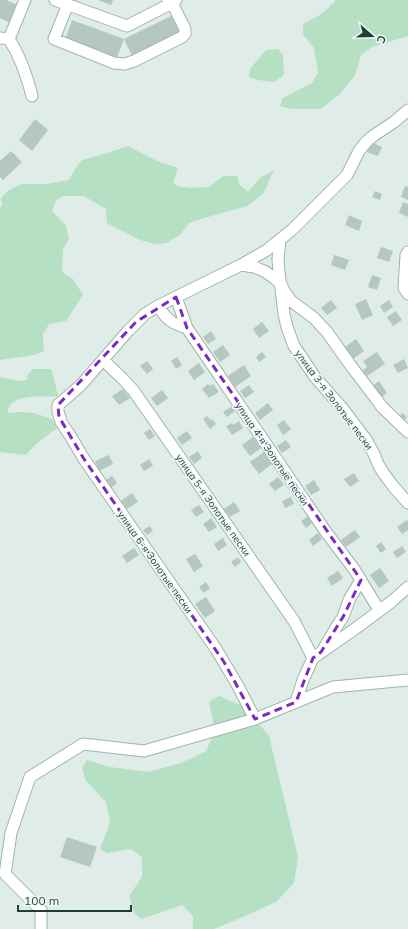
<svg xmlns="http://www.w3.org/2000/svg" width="408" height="929" viewBox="0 0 408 929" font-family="Mulish,sans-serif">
<rect width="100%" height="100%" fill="#dfece7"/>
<path fill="#b5e0c4" d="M335,0H408V36L372,47L361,55L355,75L341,93L321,109H291L280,106L283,98L312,83L318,72L314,48L303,34V24L320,15L335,2Z
M278,49L283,55L284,75L274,82L258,80L249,77L250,69L266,50Z
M128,146L147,156L162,163L178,168L173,182L177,186L190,188L209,187L223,176H237L240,185L248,192L260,178L274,170L263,194L247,206L201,219L189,223L180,235L166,243L155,244L140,240L107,223L106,209L84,196H64L56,200L52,211L66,226L69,239L63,249L62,272L73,279L83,295L66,321L49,324L43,334L44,351L34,355L0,360V208L2,205L1,198L9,190L21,184H46L69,180L75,169L82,160L111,152Z
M33,369H51L55,383L58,396C45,397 16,393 9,407C8,409 8,411 8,413L22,412L34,413L52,419L57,428L36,444L26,455L0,452V377L19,381L27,380L28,374Z
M219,696L245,707L269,736L298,857L294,883L276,902L236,920L214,929H193V916L182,905L141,919L134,912L129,896L142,877V857L131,849L107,853L100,849L110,822L106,802L86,781L82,768L87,760L110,767L148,772L181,763L206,751L215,731L209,702Z"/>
<path fill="#b4c7c1" d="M0,0H6L18,5L11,23L0,18Z
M98,0H113L111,5Z
M171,16L181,34L133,58L124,39Z
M72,20L124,39L116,60L65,40Z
M35,119L48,130L32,151L19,140Z
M371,142L382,147L378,156L367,152Z
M11,151L22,162L3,180L0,177V161Z
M405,186L408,187V200L401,197Z
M375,191L382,194L380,200L372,197Z
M403,202L408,204V217L399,213Z
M349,215L362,221L359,231L345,225Z
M381,247L393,251L389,262L377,258Z
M334,255L349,260L345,270L331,265Z
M372,275L381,278L377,290L368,287Z
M366,299L373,315L362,320L355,304Z
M331,300L337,308L327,315L321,308Z
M389,300L393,307L384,313L380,306Z
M396,311L402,320L393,326L387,317Z
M262,322L269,331L259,338L253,329Z
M211,331L216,339L208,344L203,337Z
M356,339L364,351L353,359L345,347Z
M223,345L230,355L220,362L213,352Z
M262,352L266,357L259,362L256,357Z
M377,352L385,364L367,376L363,370L367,367L363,361Z
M177,357L182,365L176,369L171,361Z
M404,359L408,368L398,373L393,365Z
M147,361L153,369L147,374L140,366Z
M199,363L205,372L194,380L188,371Z
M244,365L251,376L235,387L228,376Z
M379,381L387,393L379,399L371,387Z
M208,384L210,386L213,384L219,392L209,398L202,389Z
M249,385L254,392L245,398L240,391Z
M123,389L130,398L119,405L112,396Z
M162,390L168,398L157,406L151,398Z
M268,403L273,410L260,420L255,413Z
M232,406L235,411L227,417L223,412Z
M402,413L407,417L403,422L398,419Z
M207,416L210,420L212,419L216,424L210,429L203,419Z
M284,420L291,429L283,435L277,425Z
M239,421L243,428L232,435L226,426L232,423L233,425Z
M150,429L155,436L149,440L144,433Z
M187,431L192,438L182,445L177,438Z
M253,437L261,448L250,456L242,445Z
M286,440L291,447L282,453L277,446Z
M198,451L202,458L194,464L189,457Z
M264,452L272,464L259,474L250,462Z
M109,455L113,464L99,471L95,461Z
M149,459L153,466L144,471L140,465Z
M354,473L359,481L350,487L344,479Z
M112,476L117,483L110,489L104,481Z
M278,477L284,485L275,491L269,484Z
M314,480L320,490L311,495L305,486Z
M132,493L138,502L127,509L121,501Z
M291,497L294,504L285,508L282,501Z
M234,502L240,511L230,517L224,509Z
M199,505L204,512L196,517L191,510Z
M308,516L312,523L306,528L301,521Z
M211,518L217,527L209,532L203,524Z
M407,520L408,522V530L402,534L397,527Z
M150,526L153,531L147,535L143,530Z
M355,530L360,537L346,547L341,540Z
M318,533L322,539L313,546L309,540Z
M223,538L227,545L218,551L214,544Z
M381,542L386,549L381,553L376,546Z
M402,546L406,552L397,558L393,552Z
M134,548L139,555L127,563L122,556Z
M195,554L203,566L194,572L186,559Z
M238,557L241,562L235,567L231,562Z
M380,568L389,581L379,588L370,575Z
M338,571L343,578L332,586L327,578Z
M206,582L210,588L204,593L199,587Z
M206,597L215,611L205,618L195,604Z
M67,837L97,847L90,867L60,857Z"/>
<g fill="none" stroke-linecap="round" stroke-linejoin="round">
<g stroke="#a1b4af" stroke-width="13">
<path id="minor" d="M55,0L127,26L172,3L176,0
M68,4L54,39L114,63L125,64L134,61L182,37L185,34V29L172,3L168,0
M0,38L9,39L25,0
M9,39C20,56 27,76 32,96
M280,241L278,259L279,272L284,314L287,327L294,346L315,377L343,409L367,441L374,454L379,466L384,474L393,486L408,503
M408,252L406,255L404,288L408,294
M241,265L267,250L293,229L347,175L359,151L366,142L373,136L394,122L408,110
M176,297L187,328
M158,306C167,320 171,323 187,328L326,532L354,569L379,610
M103,360L123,379L133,390L294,621L313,658
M323,650L337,626L343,617L350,598L361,580
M296,702L303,680L313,658L352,631L371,617L391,602L408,587
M255,719L238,686L216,649L84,459L71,437L61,422L58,411V405L81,385L128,331L145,314L158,306L176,297L241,265L254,267L264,271L273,277L281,284L284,291L291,301L314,318L327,332L351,366L377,400L382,407L408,432
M41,929V910L5,874L11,833L30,777L83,744L144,751L255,719L333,687L408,680"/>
</g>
<use href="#minor" stroke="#fff" stroke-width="11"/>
</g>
<path fill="none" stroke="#7b2cbf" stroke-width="3" stroke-dasharray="8 5" stroke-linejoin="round" d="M176,297L187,328L361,580L343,617L321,652L313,658L296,702L255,719L224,662L84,459L59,417L58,405L136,322Z"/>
<g text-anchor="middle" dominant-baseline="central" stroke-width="3.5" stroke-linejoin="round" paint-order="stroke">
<g font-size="10" fill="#1e3e38" stroke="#f0f8f5">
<text transform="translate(334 400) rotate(53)">улица 3-я Золотые пески</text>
<text transform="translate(272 454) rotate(56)">улица 4-я Золотые пески</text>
<text transform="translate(213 505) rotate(55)">улица 5-я Золотые пески</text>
<text transform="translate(155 562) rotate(55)">улица 6-я Золотые пески</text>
</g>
</g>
<g transform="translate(372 36) rotate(110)" stroke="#f0f8f5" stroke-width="3" paint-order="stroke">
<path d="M0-3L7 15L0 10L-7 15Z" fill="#1e3e38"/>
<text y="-6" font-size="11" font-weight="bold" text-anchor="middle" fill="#1e3e38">С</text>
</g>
<path d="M18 905v6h113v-6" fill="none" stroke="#1e3e38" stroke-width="2"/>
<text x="24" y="905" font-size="12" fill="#1e3e38" stroke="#f0f8f5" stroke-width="3" paint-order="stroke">100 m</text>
</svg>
